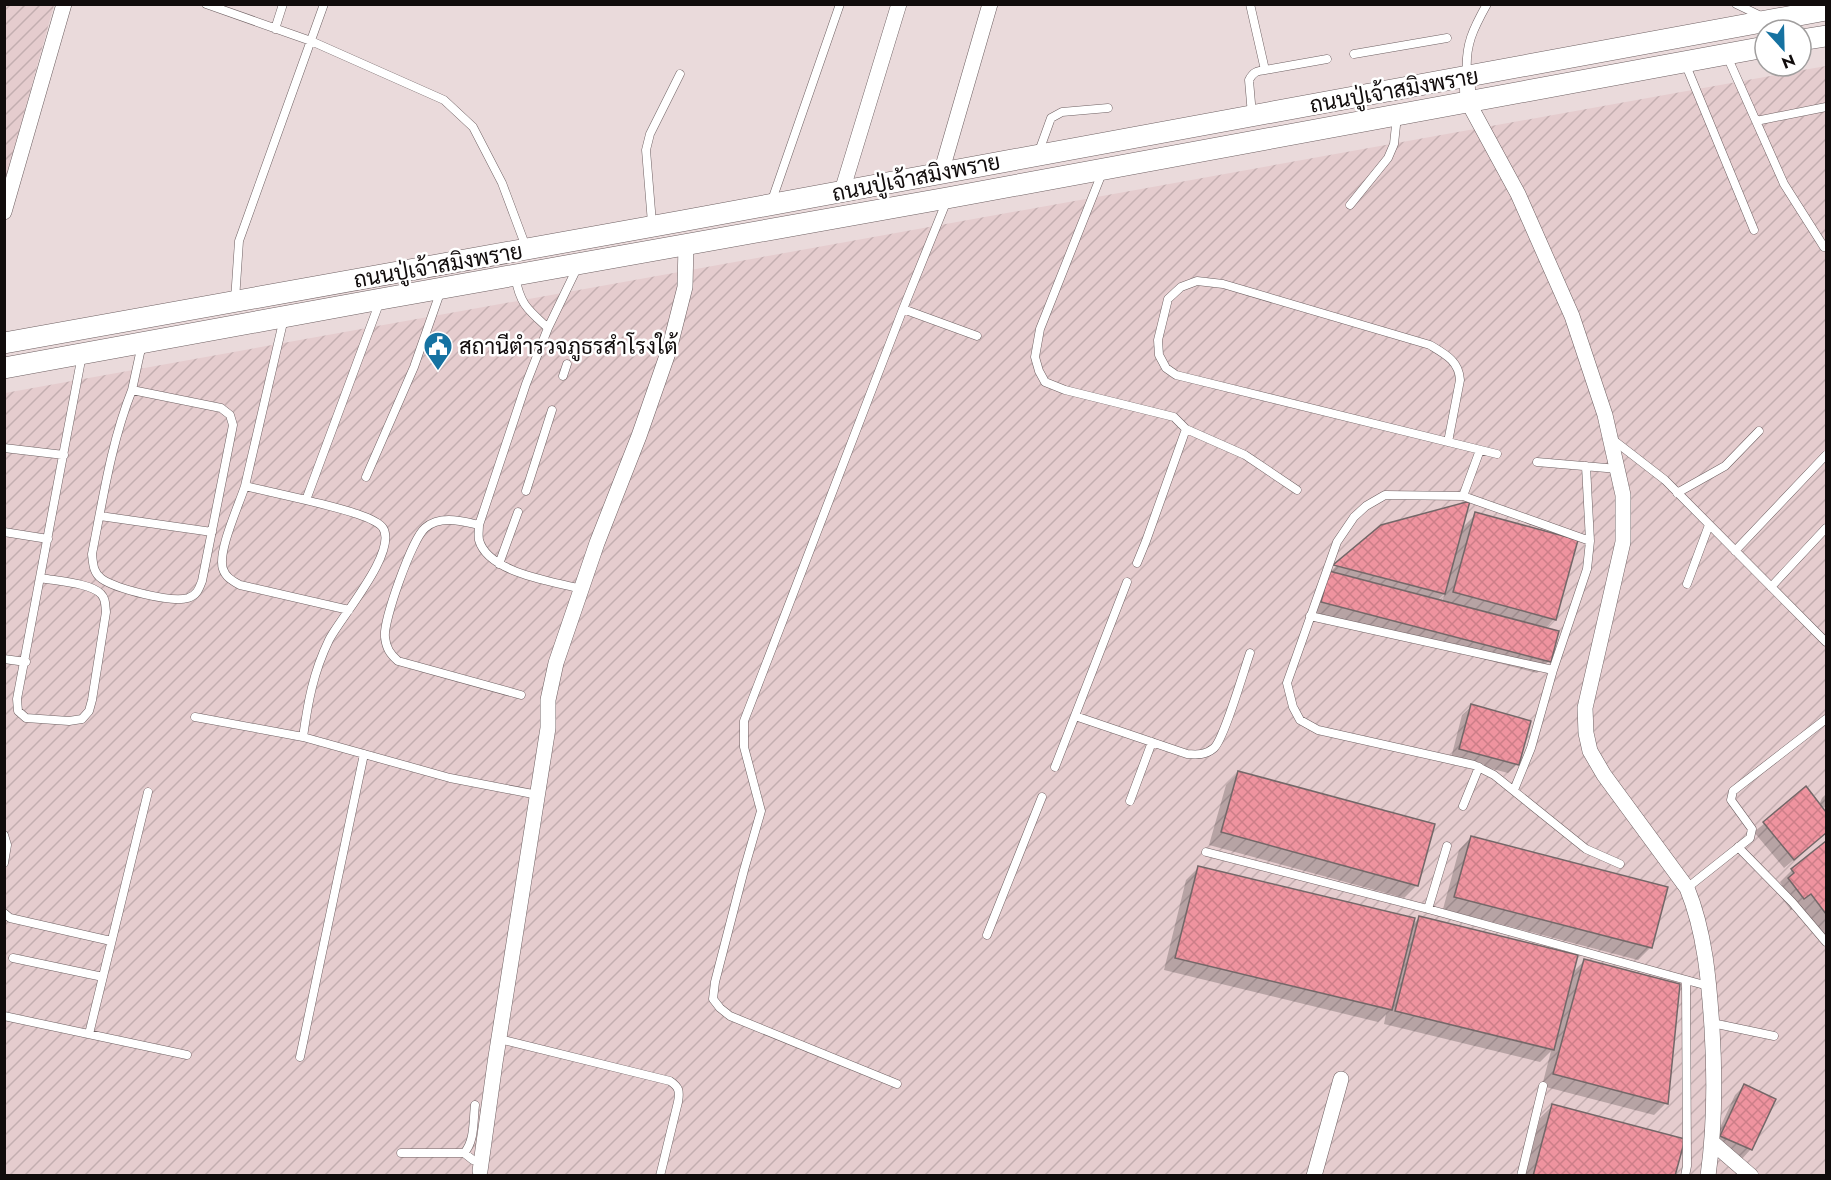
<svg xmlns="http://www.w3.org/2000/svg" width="1831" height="1180" viewBox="0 0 1831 1180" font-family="Jost,Sarabun,sans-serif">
<defs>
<pattern id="industrial-furrows" width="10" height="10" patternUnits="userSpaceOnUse" patternTransform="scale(1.5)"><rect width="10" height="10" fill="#e5ccce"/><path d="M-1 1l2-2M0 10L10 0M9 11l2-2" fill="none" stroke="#c3aeb0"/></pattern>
<pattern id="building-cross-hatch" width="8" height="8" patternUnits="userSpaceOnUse" patternTransform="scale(1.5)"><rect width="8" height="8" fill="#ef939f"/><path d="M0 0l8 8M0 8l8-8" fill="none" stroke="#cc7e88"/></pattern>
</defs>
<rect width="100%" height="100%" fill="#eadadb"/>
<path fill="url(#industrial-furrows)" d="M5,4L54,5L5,182L4,5Z
M1826,66V1175L5,1176V393Z"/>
<path fill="#0003" fill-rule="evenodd" d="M1476,514L1554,619L1545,629L1549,661L1537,673L1309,614L1317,585L1323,578L1382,526L1461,529ZM1445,593L1442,602L1437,601Z
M1472,706L1517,764L1508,773L1451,758L1462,715Z
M1238,773L1417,885L1404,898L1209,845L1226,785Z
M1806,789L1819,805L1822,798L1826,794V808L1820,806L1826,814V833L1784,868L1754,832Z
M1471,837L1666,889L1650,948L1638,960L1443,909L1459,850Z
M1826,843V942L1798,905L1791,910L1776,891L1782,885L1780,882L1792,870Z
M1199,867L1411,926L1419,918L1572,973L1584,961L1666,1103L1654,1115L1542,1086L1551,1051L1540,1062L1384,1024L1386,1014L1378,1022L1164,970L1186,880Z
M1744,1086L1751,1149L1742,1159L1712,1145L1735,1095Z
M1552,1106L1674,1176H1525L1540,1118Z"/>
<path fill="url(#building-cross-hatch)" stroke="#746768" stroke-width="1.5" d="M1470,501L1445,594L1333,565L1381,525Z
M1475,512L1578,540L1556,620L1453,592Z
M1329,571L1559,631L1551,662L1321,602Z
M1471,704L1531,721L1519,765L1459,749Z
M1238,771L1435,824L1418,886L1221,832Z
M1806,786L1826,812V833L1794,860L1763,822Z
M1471,836L1668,887L1652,948L1454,897Z
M1826,841V914L1811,894L1804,899L1788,878L1794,873L1791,869Z
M1198,866L1415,918L1392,1010L1175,958Z
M1419,916L1578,955L1554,1050L1395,1011Z
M1584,959L1680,984L1668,1104L1553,1074Z
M1744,1084L1776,1099L1752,1150L1720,1136Z
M1552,1104L1685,1139L1675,1176H1533Z"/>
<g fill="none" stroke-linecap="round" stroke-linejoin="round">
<g stroke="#6e6062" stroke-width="9">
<path id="service" d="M206,4L311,41L444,100L473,127L502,183L526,247
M1250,4L1265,70L1327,59
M1736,4L1761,16
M275,29L283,4
M1354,54L1447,38
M1727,56L1784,184L1824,247L1826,245
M1685,63L1754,230
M1467,73C1465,45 1473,29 1487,4
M1252,115L1249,80C1253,72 1257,71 1265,70
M1756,121L1826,107
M1038,154L1051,118L1062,112L1108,108
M1102,173L1040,329L1035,357L1039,371L1045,382L1065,390L1174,417L1186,429L1146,541L1137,563
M771,203L840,4
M1350,205L1388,158L1394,144L1397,116
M652,223L646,150L650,134L680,74
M578,266L548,328L526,384L479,525C479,530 478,535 479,540C488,573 552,581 581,589
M515,276C520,304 527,309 548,328
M235,300L239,241L324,4
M903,309L977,336
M284,318L245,486L306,500L380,301
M563,376L567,364
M132,390C111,443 103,499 92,554C93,563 93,573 102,579C117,589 171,603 188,598C197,595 199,589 202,581L233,425L230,415L221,408L132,390L142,344
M1186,429L1245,455L1297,490
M1612,439L1665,480L1826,642
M1448,442L1460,380C1459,361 1445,354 1430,345L1223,284L1197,281L1181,287L1168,299L1158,340L1159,355L1166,368L1176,375L1497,454
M4,448L64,455
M1537,462L1618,469
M366,477L414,367L441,290
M245,486C239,505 217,552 223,569C226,578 233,581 240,585L349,610
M526,491L552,410
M1677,493L1725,466L1759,431
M1463,496L1480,450
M306,500C323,505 374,515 383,528C398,552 340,618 329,640C313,673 308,702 303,737L450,778L538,795
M100,516L212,532
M479,525C461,521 440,515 425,528C412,539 383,621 385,637C386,648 390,654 398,661L521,695
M4,532L48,539
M1590,541L1463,496L1385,495L1366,506L1354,517L1337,542L1287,683L1293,707L1300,720L1318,730L1474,765L1494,775L1586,849L1620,864
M1735,551L1826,455
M499,564L518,512
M41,578C56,581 91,583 101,594C106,599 105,605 106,612L92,700L89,711L82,719L69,721L26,718L18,711L17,699L82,355
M1687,584L1709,525
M1771,587L1826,528
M1310,616L1553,670
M4,659L26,662
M1075,716L1187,754C1197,755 1206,755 1214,748C1224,739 1244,670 1250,653
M195,717L303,737
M1055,767L1127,582
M1514,790L1531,748L1553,670L1587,569L1590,541L1586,466
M1130,801L1152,742
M1463,806L1479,767
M4,835L7,845L4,863
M1738,847L1792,902L1826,942
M1206,852L1428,909L1708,986
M1687,888L1750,838L1752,829L1731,800L1733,791L1826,719
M1428,909L1447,846
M4,913L10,918L111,941
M987,935L1042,797
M13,958L103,977
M4,1016L187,1055
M1712,1023L1774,1036
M89,1034L148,792
M499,1039L670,1081C679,1087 680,1091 678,1102L660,1176
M300,1057L364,754
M897,1084L730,1016L720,1008L713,999L715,982L744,870L761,811L744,747V721L903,309L947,200
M401,1153H464C475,1141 473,1121 475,1105
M464,1153L473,1160
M1521,1176L1543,1086
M1685,1176L1687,1166L1686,980"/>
</g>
<g stroke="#6e6062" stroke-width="16">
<path id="minor" d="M1467,77L1468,102L1518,194L1572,316L1605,415L1623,495V542L1585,708L1586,733L1590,751L1604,775L1687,888C1705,932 1709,981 1712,1028C1715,1078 1715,1126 1708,1176
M941,173L990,4
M842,191L899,4
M4,212L64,4
M1713,1143L1751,1176
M480,1171L495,1063L548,728V700L556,663L597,543L639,436L669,350L685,287L686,245
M1314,1176L1341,1079"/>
</g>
<g stroke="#6e6062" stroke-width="22">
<path id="secondary" d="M1801,40L1826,36
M4,343L682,221L1826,10
M4,368L381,299L947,198L1765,47"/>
</g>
<use href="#service" stroke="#fff" stroke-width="8"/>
<use href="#minor" stroke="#fff" stroke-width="15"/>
<use href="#secondary" stroke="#fff" stroke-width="21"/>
</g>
<defs>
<g id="civic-pin" transform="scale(1.5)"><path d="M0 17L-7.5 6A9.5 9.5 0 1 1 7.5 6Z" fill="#1672a1" stroke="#fff"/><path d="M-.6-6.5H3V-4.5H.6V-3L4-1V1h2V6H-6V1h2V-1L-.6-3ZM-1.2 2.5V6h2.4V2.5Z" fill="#fff"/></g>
</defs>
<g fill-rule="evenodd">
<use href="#civic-pin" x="438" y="346"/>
</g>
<g text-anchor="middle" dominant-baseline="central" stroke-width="5" stroke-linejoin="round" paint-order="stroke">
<g font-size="22" fill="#110c0c" stroke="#fff">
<text transform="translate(1394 90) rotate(-10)">ถนนปู่เจ้าสมิงพราย</text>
<text transform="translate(916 177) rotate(-11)">ถนนปู่เจ้าสมิงพราย</text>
<text transform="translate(438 265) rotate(-10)">ถนนปู่เจ้าสมิงพราย</text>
</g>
<g font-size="22" fill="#110c0c" stroke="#fff" text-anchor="start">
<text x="459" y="346">สถานีตำรวจภูธรสำโรงใต้</text>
</g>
</g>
<rect width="1831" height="1180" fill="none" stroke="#110c0c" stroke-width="12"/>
<g transform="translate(1783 48) rotate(158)"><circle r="28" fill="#ffffff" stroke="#a09e9e" stroke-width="1.5"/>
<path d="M0-4.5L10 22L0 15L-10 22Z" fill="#1672a1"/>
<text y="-9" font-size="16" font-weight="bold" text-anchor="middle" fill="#110c0c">N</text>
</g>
</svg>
